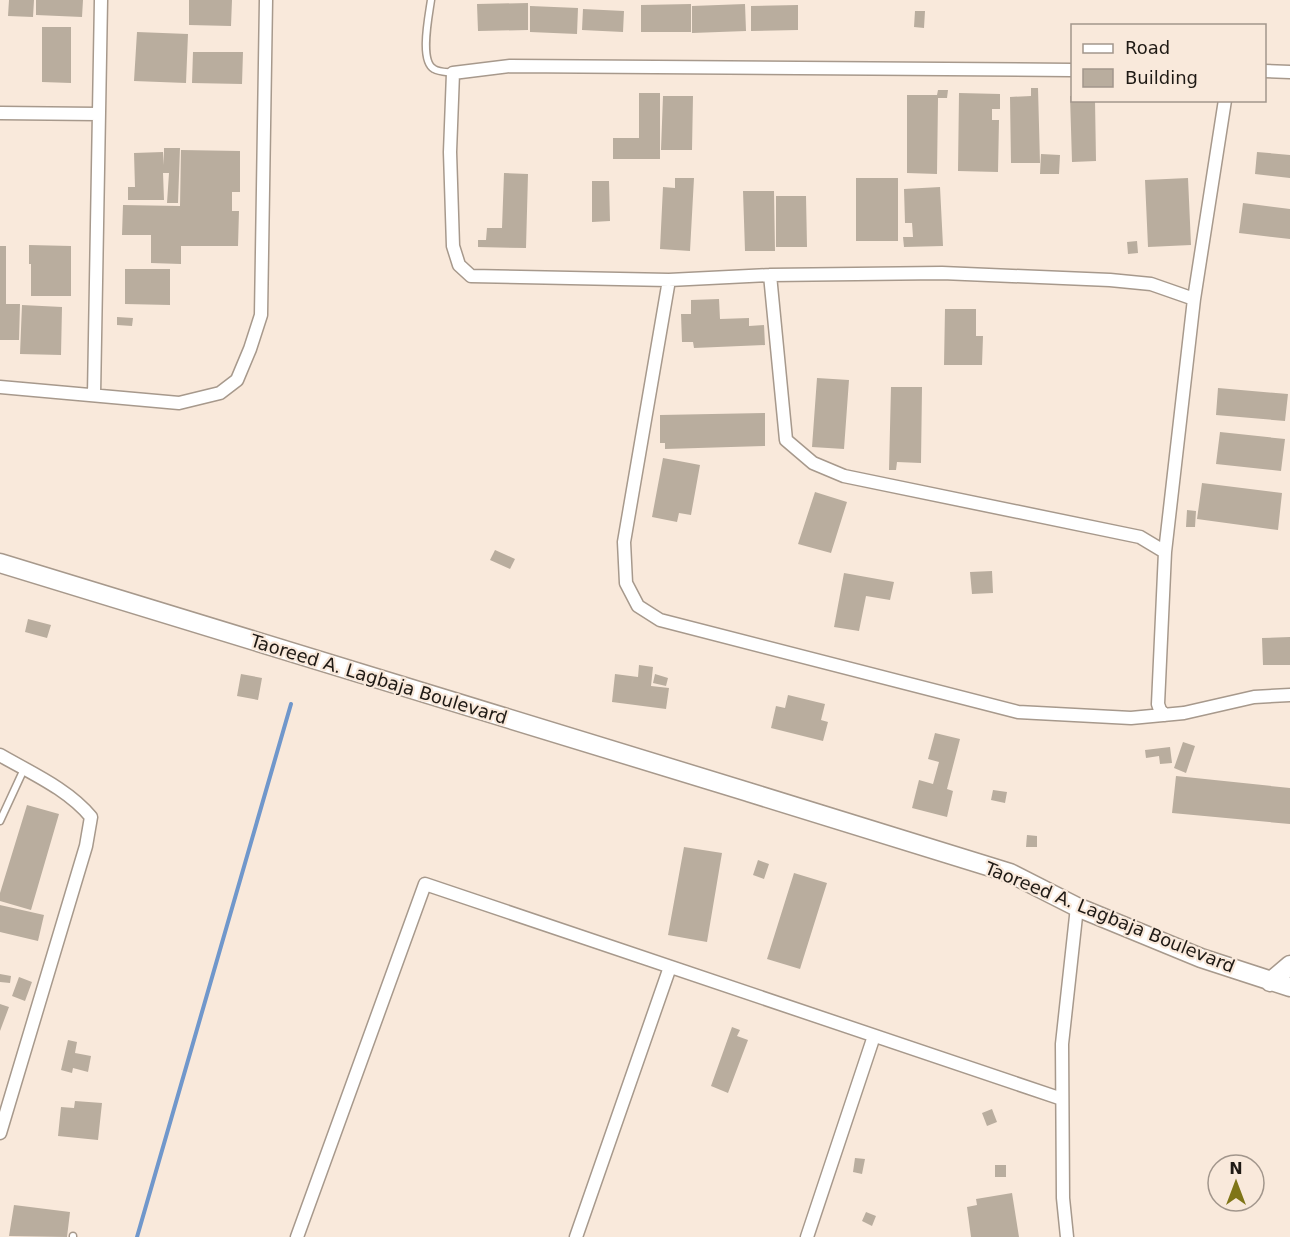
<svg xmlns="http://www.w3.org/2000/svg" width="1290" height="1237" viewBox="0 0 1290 1237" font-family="'DejaVu Sans',sans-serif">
<rect width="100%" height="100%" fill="#f9e9db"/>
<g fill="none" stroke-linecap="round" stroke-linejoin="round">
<path stroke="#7097cb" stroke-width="4" d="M137,1237L291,704"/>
</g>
<path fill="#b9ad9e" d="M9,0H34L33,17L8,16Z
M36,0H83L82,17L36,15Z
M189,0H232L231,26L189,25Z
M528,3V30L478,31L477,4Z
M691,4V32H641V5Z
M745,4L746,31L692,33V6Z
M798,5V30L751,31V6Z
M530,6L578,8L577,34L530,32Z
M583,9L624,11L623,32L582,30Z
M915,11H925L924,28L914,27Z
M42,27H71V83L42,82Z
M137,32L188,34L186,83L134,81Z
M193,52H243L242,84L192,83Z
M1031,88H1038L1040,163H1011L1010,97L1031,96Z
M938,90H948L947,98H938L937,174L907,173V95H937Z
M639,93H660V159H613V138H639Z
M959,93L1000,94V109H992V120H999L998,172L958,171Z
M663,96H693L692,150H661Z
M1070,96H1072V100H1095L1096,161L1072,162Z
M164,148H180L178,203H167L169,173H163L164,200H128V187H135L134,153L163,152L164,165Z
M181,150L240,151V192H232V211H239L238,246H181V264L151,263V235H122L123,205L180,206Z
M1257,152L1290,155V178L1255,174Z
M1041,154L1060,155L1059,174H1040Z
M504,173L528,174L526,248L478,247V240H486L487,228H502Z
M675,178H694L690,251L660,249L663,187L675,188Z
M856,178H898V241H856Z
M1188,178L1191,245L1148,247L1145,180Z
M592,181H609L610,221L592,222Z
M940,187L943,246L904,247L903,237H913L912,223H905L904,189Z
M743,191H774L775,251H745Z
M776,196H806L807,247H776Z
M1243,203L1290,209V239L1239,233Z
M1137,241L1138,253L1128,254L1127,242Z
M29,245L71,246V296H31V264H29Z
M0,246H6V304H20L19,340H0Z
M125,269H170V305L125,304Z
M719,299L720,319L749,318V326L764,325L765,345L694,348L693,342H682L681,314H691V300Z
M22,305L62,307L61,355L20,354Z
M945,309H976V336H983L982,365H944Z
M117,317L133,318L132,326L117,325Z
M817,378L849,380L844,449L812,447Z
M891,387H922L921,463L897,462L896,470H889Z
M1218,388L1288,394L1285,421L1216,415Z
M765,413V446L665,449V443H660V415Z
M1220,432L1285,439L1281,471L1216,464Z
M663,458L700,465L691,515L679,513L677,522L652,517Z
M1202,483L1282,493L1278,530L1197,519Z
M815,492L847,502L831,553L798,544Z
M1187,510L1196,511L1195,527H1186Z
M495,550L515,559L510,569L490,560Z
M992,571L993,593L972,594L970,572Z
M844,573L894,582L890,600L866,596L859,631L834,627Z
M28,619L51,625L47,638L25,632Z
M1290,637V665H1263L1262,638Z
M639,665L653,667L651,686L669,688L666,709L612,702L615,674L638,677Z
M241,674L262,678L258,700L237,696Z
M655,674L668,678L666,686L653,683Z
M788,695L825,704L821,720L828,722L823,741L771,728L776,706L785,708Z
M935,733L960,739L947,789L953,791L947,817L912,808L919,780L933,784L939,762L928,759Z
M1183,742L1195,746L1186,773L1174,768Z
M1170,747L1172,763L1160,764L1159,756L1146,758L1145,750Z
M1176,776L1290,788V824L1172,813Z
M993,790L1007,792L1005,803L991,800Z
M27,805L59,814L31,910L0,901V893Z
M1027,835L1037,836V847H1026Z
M684,847L722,853L707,942L668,935Z
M758,860L769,864L764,879L753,875Z
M794,873L827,883L800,969L767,959Z
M0,905L44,915L38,941L0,932Z
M0,974L11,976L10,983L0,982Z
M19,977L32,982L25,1001L12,996Z
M0,1004L9,1007L0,1031Z
M732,1027L740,1030L737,1036L748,1040L728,1093L711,1086Z
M68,1040L77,1042L75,1053L91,1056L88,1072L73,1068L72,1073L61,1070Z
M75,1101L102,1103L98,1140L58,1136L61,1107L74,1108Z
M992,1109L997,1122L987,1126L982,1113Z
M855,1158L865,1159L862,1174L853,1172Z
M995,1165H1006V1177H995Z
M1012,1193L1019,1237H971L967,1207L977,1205L976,1199Z
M14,1205L70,1212L67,1237L9,1236Z
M866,1212L876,1216L872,1226L862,1221Z"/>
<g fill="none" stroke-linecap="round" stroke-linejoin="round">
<g stroke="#a7998c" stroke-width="9">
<path id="lane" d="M431,0C429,15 419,61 434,69C439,72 447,72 453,73
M0,821L24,769
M73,1237V1236"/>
</g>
<g stroke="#a7998c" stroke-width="15">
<path id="street" d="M1072,70L510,66L453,73L450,152L453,246L459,265L471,276L669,280L770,275L942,273L1110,280L1151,284L1194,299
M1264,71L1290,72
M0,113L98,114
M770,275L786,440L813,463L844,476L1140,537L1165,552
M669,280L624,542L626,583L638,606L660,620L1018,712L1131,718L1184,713L1254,697L1290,695
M0,387L179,403L220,393L237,380L250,349L261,315L266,0
M94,395L101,0
M1165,715L1160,710L1158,704L1165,552L1194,299L1225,100
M0,755C31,773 68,789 91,817L86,846L0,1133
M297,1237L425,884L1062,1099
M576,1237L670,967
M807,1237L874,1036
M1067,1237L1063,1198L1062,1044L1077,907"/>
</g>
<g stroke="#a7998c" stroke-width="21">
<path id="secondary" d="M0,563L758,795
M748,792L1010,873L1077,907L1201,958L1290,987
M1270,982L1290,965"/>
</g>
<use href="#lane" stroke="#fff" stroke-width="6"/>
<use href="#street" stroke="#fff" stroke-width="12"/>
<use href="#secondary" stroke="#fff" stroke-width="18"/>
</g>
<g text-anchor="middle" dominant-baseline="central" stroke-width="4.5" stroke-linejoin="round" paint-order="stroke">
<g font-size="18" fill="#1f1a15" stroke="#f9e9db">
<text transform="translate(379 679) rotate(17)">Taoreed A. Lagbaja Boulevard</text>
<text transform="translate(1110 917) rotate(22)">Taoreed A. Lagbaja Boulevard</text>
</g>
</g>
<rect x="1071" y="24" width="195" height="78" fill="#f9e9db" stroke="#a2968c" stroke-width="1.5"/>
<rect x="1083" y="44" width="30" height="9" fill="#ffffff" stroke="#a2968c" stroke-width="1.5"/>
<text x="1125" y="54" font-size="18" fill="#1f1a15">Road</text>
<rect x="1083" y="69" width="30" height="18" fill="#b9ad9e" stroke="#a2968c" stroke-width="1.5"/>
<text x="1125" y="84" font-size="18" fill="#1f1a15">Building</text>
<g transform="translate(1236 1183)"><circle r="28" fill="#f9e9db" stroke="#a2968c" stroke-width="1.5"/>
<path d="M0-4.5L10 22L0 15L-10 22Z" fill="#7f7517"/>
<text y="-9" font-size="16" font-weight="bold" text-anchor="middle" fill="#1f1a15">N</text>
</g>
</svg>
